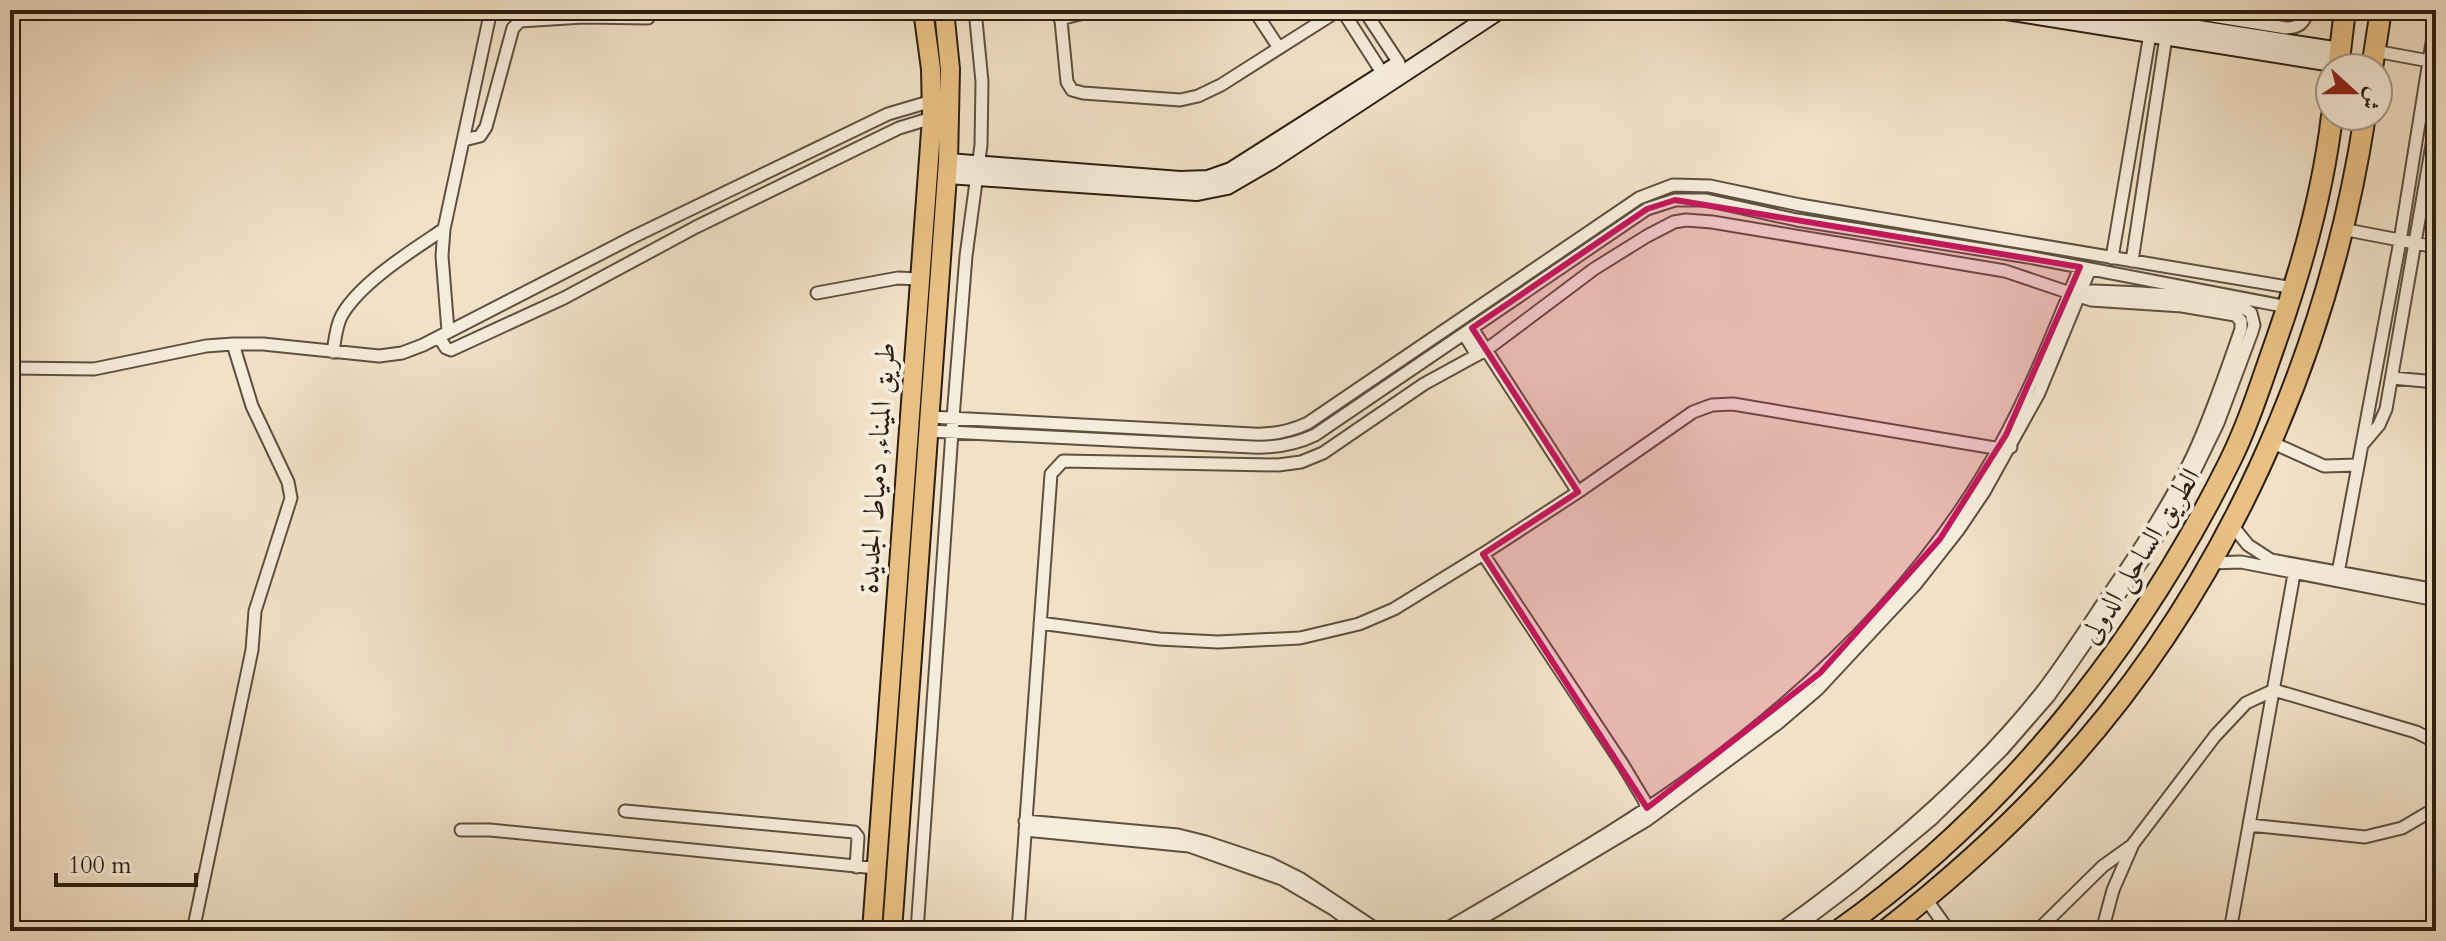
<svg xmlns="http://www.w3.org/2000/svg" width="2446" height="941" viewBox="0 0 2446 941" font-family="Cardo,Amiri,serif">
<rect width="100%" height="100%" fill="#f1e1c7"/>
<filter id="stains"><feTurbulence type="fractalNoise" baseFrequency=".0025" numOctaves="4"/><feColorMatrix values="0 0 0 0 .2 0 0 0 0 .09 0 0 0 0 .02 0 0 0 .5 -.17"/></filter>
<radialGradient id="worn" r=".72"><stop offset=".6" stop-color="#630" stop-opacity="0"/><stop offset="1" stop-color="#630" stop-opacity=".3"/></radialGradient>
<g fill="none" stroke-linecap="round" stroke-linejoin="round">
<g stroke="#5d503e" stroke-width="15">
<path id="street" d="M1060,10L1067,82L1072,90L1083,93L1180,100L1198,96L1221,85L1339,10
M1254,10L1279,48
M1342,10L1383,74
M1364,10L1399,63
M2176,10L2286,28C2299,28 2305,23 2307,10
M1060,19L1096,10
M2375,51L2429,61
M464,140L480,136L486,127L513,28L520,21L583,17L648,18
M2342,229L2436,247
M2112,258L2150,34
M2132,261L2166,37
M817,293L898,278L919,279
M1472,328L1578,492
M448,331L442,256L444,229L491,10
M1464,334L1477,355
M439,337L446,348L451,350L564,298L696,227L899,128L932,118
M333,352C335,340 336,325 342,315C361,282 413,250 444,229
M10,368L94,369L206,346L233,344H263L379,356L402,353L423,345L635,236L888,114L932,101
M2392,378L2436,382
M930,417L1253,434C1273,435 1289,432 1308,423L1639,198L1673,185L1710,186L1800,205L2294,288
M929,431L1252,447C1275,448 1294,445 1315,435L1647,209L1675,200H1706L1797,220L2028,257L2288,307
M2271,442L2324,466L2358,465
M2362,445L2379,425L2386,409L2436,122
M2231,524L2248,545L2271,560L2436,590
M1483,554L1623,765L1644,800L1648,813
M2210,563L2241,562L2436,600
M2338,573L2400,241L2436,18
M1040,623L1159,639L1218,642L1300,638L1359,624L1394,609L1483,554L1578,492L1693,412L1712,405L1733,404L1995,448L2011,447
M625,811L854,832L858,837L856,867
M1025,821L1178,835L1206,842L1269,863L1301,879L1379,931
M2249,825L2365,837L2402,828L2436,808
M461,830H490L876,868
M1025,830L1189,846L1282,879L1333,909L1363,931
M1926,899L1949,931
M193,931L252,650L255,611L291,498L288,482L252,406L233,344
M917,931L953,418L966,256L981,145L982,82L975,10
M1018,931L1051,474L1063,461L1278,465L1301,462L1323,453L1424,384L1486,350L1594,269L1647,236L1674,222L1686,220L1712,222L2005,271L2091,300L2182,306L2235,315L2241,321V329C2226,372 2212,414 2193,455C2169,506 2137,553 2105,600C2085,630 2065,661 2043,690C1971,782 1872,864 1778,931
M1443,931C1517,887 1594,845 1665,796C1789,710 1904,605 1983,475C2023,410 2051,338 2080,267
M1461,931L1647,820L1777,724L1818,689L1915,585L1959,529L1984,492L2039,393L2090,269
M1792,931L1854,884L1932,819L2002,750L2049,696L2144,559L2184,493L2218,423L2252,332L2254,325L2251,313C2231,295 2122,292 2091,291L2080,294
M2037,931L2103,866L2131,846
M2102,931L2113,890L2133,844L2215,736L2246,703L2274,690L2416,732L2436,742
M2230,931L2294,574"/>
</g>
<g stroke="#2c1f11" stroke-width="20">
<path id="secondary" d="M2000,10L2339,64
M2075,10L2340,51
M948,162L1180,180L1208,179L1231,171L1396,66
M947,175L1197,192L1227,186L1272,160L1500,10"/>
</g>
<g stroke="#2c1f11" stroke-width="22">
<path id="primary" d="M872,931L932,118L931,69L923,10
M892,931L948,162L950,69L944,10"/>
</g>
<g stroke="#2c1f11" stroke-width="24">
<path id="highway" d="M2338,68L2345,10
M2372,68L2381,10
M1838,931C2006,812 2138,646 2229,463C2249,423 2262,380 2277,338C2302,267 2323,192 2332,116
M1885,931C1946,883 2003,833 2055,776C2222,596 2328,357 2365,116"/>
</g>
<use href="#street" stroke="#f6ecdb" stroke-width="11"/>
<use href="#secondary" stroke="#f6ecdb" stroke-width="16"/>
<use href="#primary" stroke="#e8c084" stroke-width="18"/>
<use href="#highway" stroke="#e8c084" stroke-width="20"/>
</g>
<path fill="#c2185b" fill-opacity="0.2" stroke="#c2185b" stroke-width="6" stroke-linejoin="round" d="M1675,200L2080,267L2006,435L1940,539L1820,673L1647,808L1483,554L1578,492L1472,328L1647,209Z"/>
<g text-anchor="middle" dominant-baseline="central" stroke-width="8" stroke-linejoin="round" paint-order="stroke">
<g font-size="28" fill="#2c1f11" stroke="#f6ecdb">
<text transform="translate(877 468) rotate(-86)">طريق الميناء, دمياط الجديدة</text>
<text transform="translate(2140 556) rotate(-58)">الطريق الساحلى الدولى</text>
</g>
</g>
<rect width="2446" height="941" fill="none" stroke="#f1e1c7" stroke-width="40"/>
<rect x="12" y="12" width="2422" height="917" fill="none" stroke="#2c1f11" stroke-width="4"/>
<rect x="20" y="20" width="2406" height="901" fill="none" stroke="#2c1f11" stroke-width="2"/>
<g transform="translate(2354 92) rotate(111)"><circle r="38" fill="#f6ecdb" stroke="#a59a8a" stroke-width="2"/>
<path d="M0-6L14 30L0 20L-14 30Z" fill="#8f2418"/>
<text y="-12" font-size="22" font-weight="bold" text-anchor="middle" fill="#2c1f11">ش</text>
</g>
<path d="M56 873v12h140v-12" fill="none" stroke="#2c1f11" stroke-width="4"/>
<text x="68" y="873" font-size="24" fill="#2c1f11" stroke="#f6ecdb" stroke-width="6" paint-order="stroke">100 m</text>
<rect width="100%" height="100%" filter="url(#stains)"/>
<rect width="100%" height="100%" fill="url(#worn)"/>
</svg>
